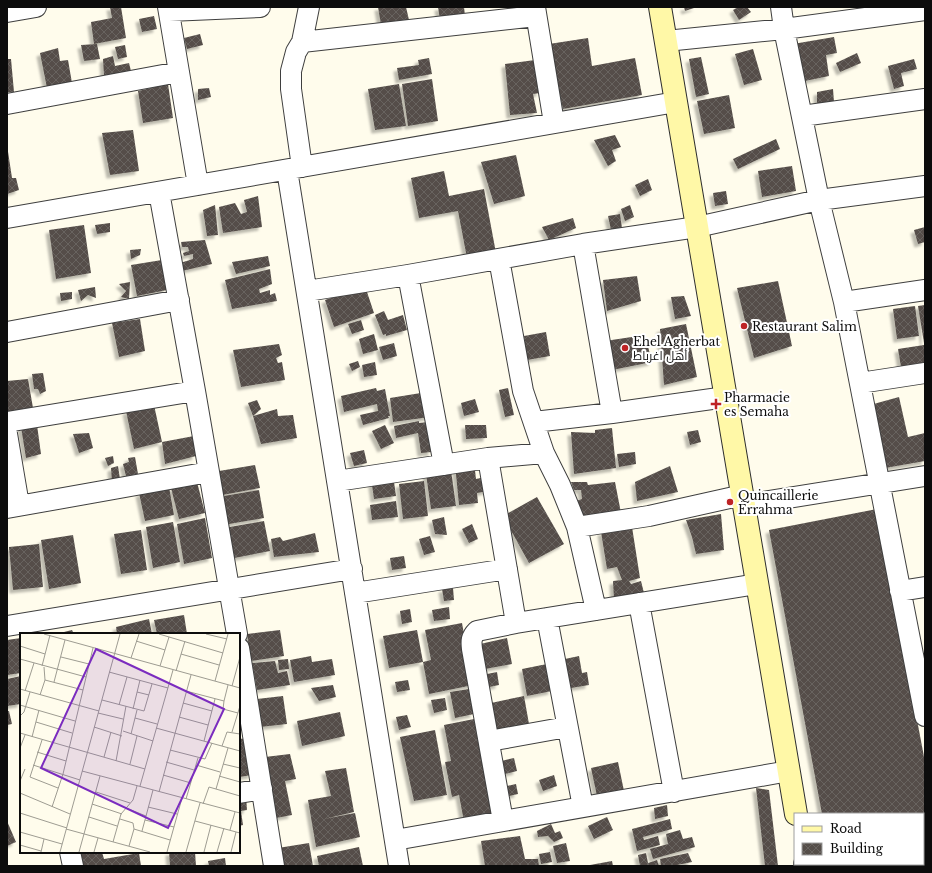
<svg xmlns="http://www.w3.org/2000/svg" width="932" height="873" viewBox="0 0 932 873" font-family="'Libre Baskerville',Cairo,serif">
<defs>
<pattern id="building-cross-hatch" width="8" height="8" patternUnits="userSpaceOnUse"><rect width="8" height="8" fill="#554e49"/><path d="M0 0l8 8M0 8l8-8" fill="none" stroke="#68635f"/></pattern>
<filter id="shadow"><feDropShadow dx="-3.5" dy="3.5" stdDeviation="1" flood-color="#0004"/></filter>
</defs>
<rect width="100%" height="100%" fill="#fffcec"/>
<path fill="url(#building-cross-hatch)" filter="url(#shadow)" d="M110,7H121L126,38L94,44L91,22L112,18Z
M378,7H406L409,20L381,25Z
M438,7H464L465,16L440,20Z
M684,7H697L685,11Z
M738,7H747L751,12L739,20L733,10Z
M154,16L157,29L142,32L139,19Z
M200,34L203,45L187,49L184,38Z
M834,37L837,53L826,55L829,76L800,82L793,44Z
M588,38L592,66L635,58L642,95L563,109L549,44Z
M97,44L100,59L84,61L81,45Z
M125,45L127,57L118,59L115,47Z
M58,48L60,61L68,60L72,83L47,88L40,53Z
M753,49L762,80L744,85L735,54Z
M857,53L861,63L840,72L836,63Z
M113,56L115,66L129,63L131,71L104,76L103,59Z
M701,57L709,94L696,97L689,59Z
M429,58L432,74L399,80L397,68L419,65L418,60Z
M7,59H11L14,92H7Z
M914,59L917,69L901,73L904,86L894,89L888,66Z
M535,60L540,93L533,94L537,113L510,115L505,64Z
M432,79L438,121L408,126L402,84Z
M168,84L173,118L143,123L138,91Z
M399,84L406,126L375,130L368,89Z
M209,88L211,97L198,100V89Z
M833,89L834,102L817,107V92Z
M729,95L735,128L704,134L697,101Z
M133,130L139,171L110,175L102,133Z
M615,135L621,147L612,150L616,161L608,166L594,140Z
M776,139L780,149L738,169L733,159Z
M7,145L12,178H16L19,190L7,194Z
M516,155L525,196L494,204L481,162Z
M792,166L796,191L762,197L758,171Z
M444,171L449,196L484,189L496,253L467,258L458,211L419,218L411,178Z
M648,179L652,190L640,196L635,185Z
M726,191L728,204L715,206L713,193Z
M258,196L262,227L223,233L219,207L235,203L241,214L247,212L244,200Z
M215,205L218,235L207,236L203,210Z
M630,205L634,217L625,221L621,209Z
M620,214L622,228L611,230L608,216Z
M573,218L576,228L549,240L542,227Z
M110,223V232L97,234L95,225Z
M84,225L91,273L56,279L49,230Z
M925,227V242L918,244L914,230Z
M205,240L212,264L182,271L180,263L193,259V254L184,256L183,253L189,251L188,247H182L181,242Z
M141,249L140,255L131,259L130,250Z
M268,256L270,266L236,274L232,262Z
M162,260L167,290L137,296L131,265Z
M270,269L272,284L259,289L260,293L270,290V295L275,293L277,301L232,309L225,280Z
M637,276L641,301L607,311L603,280Z
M778,281L792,346L754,358L737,288Z
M130,282L129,299L121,297L126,291L119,284Z
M365,286L374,313L334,327L325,300Z
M95,287L96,298L88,295L81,301L78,290Z
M72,292V299L61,301L60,293Z
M684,296L691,316L675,319L671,297Z
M925,305V343H924L918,306Z
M915,306L919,336L897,339L893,309Z
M384,311L388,320L403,315L407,330L386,336V334L383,335L375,315Z
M140,319L145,351L119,357L112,323Z
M361,320L364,330L352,334L348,324Z
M686,324L697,377L664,385L660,329Z
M546,332L550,356L527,360L524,336Z
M374,334L378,350L363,354L359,339Z
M645,335L652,362L612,370L605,341Z
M394,343L397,356L383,360L379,347Z
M279,344L282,355L276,358L278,363L282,362L285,380L241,387L233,350Z
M924,345L925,370L902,373L898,349Z
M358,361L360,367L352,371L349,364Z
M375,362L377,375L364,377L362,365Z
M43,373L46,391L40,394L38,389H34L32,374Z
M28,379L33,408L8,413L7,381Z
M376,388L377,391L385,389L390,416H388L389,418L363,425L360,415L378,411L377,404L344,412L341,396Z
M508,388L514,415L505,417L499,390Z
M427,392L430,417L393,422L390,398Z
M899,397L908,437L925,433V461L885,468L870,405Z
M475,399L479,412L464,416L461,403Z
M257,400L261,409L253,416L248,403Z
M154,405L162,442L134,449L126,411Z
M277,409L278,416L293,415L297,438L261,444L253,416Z
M419,421V423L428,422L432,452L421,453L418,433L396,438L394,426Z
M37,425L41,454L26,458L21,427Z
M385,425L394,443L381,449L372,431Z
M465,425H486L487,438L466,439Z
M612,428L616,468L574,474L571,432L595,433V430Z
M698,430L701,442L690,445L687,432Z
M89,433L93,448L79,453L73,434Z
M194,436L196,456L165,464L162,442Z
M364,450L367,463L354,466L350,453Z
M635,452L636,464L619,467L617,454Z
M113,456L114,463L108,466L105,458Z
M135,457L138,474L126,476L123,464L129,462L128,458Z
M474,462L476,479L485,477L488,491L477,493L478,503L459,505L455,464Z
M255,465L260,488L217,496L213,472Z
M118,466L120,479L112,482L111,468Z
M670,466L678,492L637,501L635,482Z
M451,470L456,506L431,509L426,474Z
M393,475L396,496L374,499L371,478Z
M424,481L428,516L403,519L399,484Z
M197,482L205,513L179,519L171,488Z
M571,482H587L588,485L615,482L622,518L581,524L576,501L582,499L581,490H574Z
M169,487L174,515L145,521L139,493Z
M259,490L264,518L223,525L218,497Z
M537,497L564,544L529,563L503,516Z
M396,501L398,517L372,520L370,505Z
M877,509L925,762V854L923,855V814H822L769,530Z
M721,514L724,550L696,554L692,537L686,520Z
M444,517L447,535L435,534L432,520Z
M205,518L212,558L184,564L177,524Z
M264,521L270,551L229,559L224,528Z
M173,522L180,562L153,568L146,527Z
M472,524L478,539L469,543L462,529Z
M632,527L640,578L629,581L631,584L641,581L644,593L614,600L613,581L622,580L617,567L607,569L601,532Z
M141,530L147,570L121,574L114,534Z
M315,533L319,552L274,557L271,539L280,537L283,541Z
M73,535L81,583L49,589L41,540Z
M430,536L435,552L424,555L419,539Z
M39,544L43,587L13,590L9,547Z
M404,556L406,568L392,570L390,558Z
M453,588L454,600L444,601L442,589Z
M449,607L450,619L434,621L432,610Z
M410,609L412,622L402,624L400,611Z
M184,615L187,634H157L154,620Z
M149,619L152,634H117L116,627Z
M462,623L473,685L429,694L423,662L431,660L425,630Z
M72,630L74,634H64V632Z
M280,630L284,656L251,661L247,634Z
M417,630L423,662L389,668L383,636Z
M21,638V673L7,675V640Z
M507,638L512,664L485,669L480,644Z
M311,656L312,662L332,659L335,675L294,682L290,660Z
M579,656L582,673L587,672L589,685L571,688L565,659Z
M288,659L289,669L279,670L278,660Z
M275,661L278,673L287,671L290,685L257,690L252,663Z
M547,664L552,691L527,696L522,669Z
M497,672L499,685L489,687L487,674Z
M21,676V704L7,706V679Z
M408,680L410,690L397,692L395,682Z
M333,685L336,697L319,701L311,688Z
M469,689L474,714L455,718L450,692Z
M283,696L287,724L260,727L257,699Z
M524,696L529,724L496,730L491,703Z
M445,698L447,710L434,713L431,700Z
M7,711H9L12,724L7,725Z
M340,712L345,736L302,746L297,721Z
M407,715L411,727L399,730L396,717Z
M474,719L493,822L465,827L459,795L452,797L445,762L451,761L444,725Z
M435,730L447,795L414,801L400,737Z
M248,738L252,775L239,777V739Z
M290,754L296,779L285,781L292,815L276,818L265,757Z
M514,758L517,771L505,774L501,761Z
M618,762L624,791L597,796L591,768Z
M346,768L354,812L324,819L355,813L360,837L316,847L308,800L331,796L325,771Z
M554,775L557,786L543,791L539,780Z
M516,784L518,794L509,796L507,786Z
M756,788L769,790L778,866H765Z
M246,796L247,810L241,811L243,825L239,826V797Z
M667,805L668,816L655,819L654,808Z
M607,817L613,830L594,839L588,826Z
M670,819L672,829L643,837L644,840L658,836L660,845L637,851L632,829Z
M7,821L16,842L7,846Z
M551,824L555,833L560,831L563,838L554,842L548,836L538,837L537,831Z
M680,830L683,839L692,837L695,847L653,859L650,849L668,844L666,834Z
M520,836L525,859H538L539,866H485L481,841Z
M309,843L313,866H281L278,848Z
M566,843L570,861L557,863L553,846Z
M359,847L363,866H319L317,856Z
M75,852H102L104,859L139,853L141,866H78Z
M169,852H195L196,866H170Z
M550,852L552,862L541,864L539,854Z
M646,853L648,863L657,860L659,866H640L638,855Z
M688,853L692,862L672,866H661L660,859Z
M225,858L226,866H209L208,861Z
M612,861L613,866H591L590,865Z
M831,864H871V865L865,866H832Z"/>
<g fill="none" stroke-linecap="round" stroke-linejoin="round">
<g stroke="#3f3f3f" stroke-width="22">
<path id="street" d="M168,7L198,185
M535,7L554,123
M781,7L784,29L819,200L844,302L925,716
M169,11L260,7
M7,12L36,7
M666,41L784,29L925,10
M302,42L536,16
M7,104L179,72
M802,116L925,99
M302,167L291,89V71L296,52L302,42L309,7
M287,170L399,866
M159,192L195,391L237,634
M7,218L676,102
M583,244L612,413
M499,259L523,391L544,453L560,485L577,527L596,610
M408,275L444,465
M307,291L408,275L583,244L697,227L819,200L925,186
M844,302L925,290
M7,332L179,300
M860,383L925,373
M7,422L195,391
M534,422L612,413L726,397
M7,434L19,505
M488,458L516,623
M337,481L488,458L544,453
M744,505L925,476
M7,508L209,472
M577,527L649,516L743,495
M900,591L925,587
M355,593L507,569
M639,603L674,792
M547,618L583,807
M7,626L352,569
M239,648L274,866
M489,741L567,727
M239,793L262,789
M503,821L472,649C471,641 471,637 477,631L516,623L757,584
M395,840L789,771
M70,852L73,866"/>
</g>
<g stroke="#2e2e2e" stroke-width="24">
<path id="secondary" d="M660,7L796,814
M805,864V866"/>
</g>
<use href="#street" stroke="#fff" stroke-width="20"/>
<use href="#secondary" stroke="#fff8a7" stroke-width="22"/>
</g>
<g fill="#be2325" stroke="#fff" stroke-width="1.5">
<circle cx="744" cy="326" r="4"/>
<circle cx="625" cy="348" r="4"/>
<path d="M714 398h4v4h4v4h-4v4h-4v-4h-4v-4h4z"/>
<circle cx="730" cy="502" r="4"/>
</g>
<g text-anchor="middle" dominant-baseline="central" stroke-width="4" stroke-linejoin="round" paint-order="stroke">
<g font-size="12" fill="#0c0c0c" stroke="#fff" text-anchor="start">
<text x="752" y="326">Restaurant Salim</text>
<text x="633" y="341">Ehel Agherbat<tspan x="633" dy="14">أهل اغرباط</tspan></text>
<text x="724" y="397">Pharmacie<tspan x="724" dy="14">es Semaha</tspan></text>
<text x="738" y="495">Quincaillerie<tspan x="738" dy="14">Errahma</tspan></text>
</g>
</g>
<g transform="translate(20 633)">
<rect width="220" height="220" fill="#fffcec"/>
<path fill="none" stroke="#9e9c92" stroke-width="1" d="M24,1L220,55M139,1L203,20M186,1L207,6M116,8L145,17M0,13L25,21M161,21L199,32M41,24L69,31M111,25L119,1M0,26L66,44M22,33L30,2M140,33L149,4M24,34L25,47M156,38L165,8M89,39L148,55M195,48L208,1M34,49L45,7M212,53L220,24M0,56L79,78M5,58L14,30M166,58L204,68L208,52M117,59L129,62M20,62L25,47L63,57M82,67L124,78L132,51M204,68L203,76L218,80M163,70L192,78M0,72L55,88M99,72L107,44M113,76L120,47M78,80L103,86M0,83L4,79L10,59M159,84L188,92M115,85L137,91M16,89L52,100M74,94L102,103M136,95L220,118M103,98L133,108M212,99L220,73M0,100L125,136M111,101L117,77M12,104L19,77M22,107L10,144L38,155M184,108L195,66M202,113L207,99L220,101M0,115L5,102M150,117L185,126L192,110M17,119L46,128M84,124L91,99M96,128L106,73M146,129L174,137M110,131L117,103M203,131L220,135M13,132L60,147M176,132L200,139M62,138L220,180M143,142L171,150M199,143L220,149M0,148L5,136M120,153L153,37M196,156L208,115M76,159L110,170M139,159L171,42M0,160L50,181M166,166L178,125M72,171L102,181M183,171L189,154L220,163M32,174L43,141L73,15M128,174L157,181M106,175L126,183M0,180L47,195M69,184L97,193M100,186L113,190L114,196M125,187L154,194M175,188L220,200M46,196L130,219M210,197L215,179M122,198L133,157M0,199L42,211M93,209L101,181L113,167L117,153M0,212L21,218M109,213L114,196L150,207M21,219L24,206M40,219L100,1M59,219L80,143M74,219L78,205M147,219L162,165M166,219L180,170M184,219L191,192M197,219L204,195M211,219L216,199"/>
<path fill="#7b2cbf" fill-opacity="0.15" stroke="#7b2cbf" stroke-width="2" d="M76,16L204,76L148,195L21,135Z"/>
<rect width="220" height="220" fill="none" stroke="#0c0c0c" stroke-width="2"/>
</g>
<rect width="932" height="873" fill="none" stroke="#0c0c0c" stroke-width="16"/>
<rect x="794" y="813" width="130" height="52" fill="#ffffff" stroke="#9e9e9e"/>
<rect x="802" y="826" width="20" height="6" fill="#fff8a7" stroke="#9e9e9e"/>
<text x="830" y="833" font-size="12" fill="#0c0c0c">Road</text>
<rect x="802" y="843" width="20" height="12" fill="url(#building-cross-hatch)" stroke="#9e9e9e"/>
<text x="830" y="853" font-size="12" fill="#0c0c0c">Building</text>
</svg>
